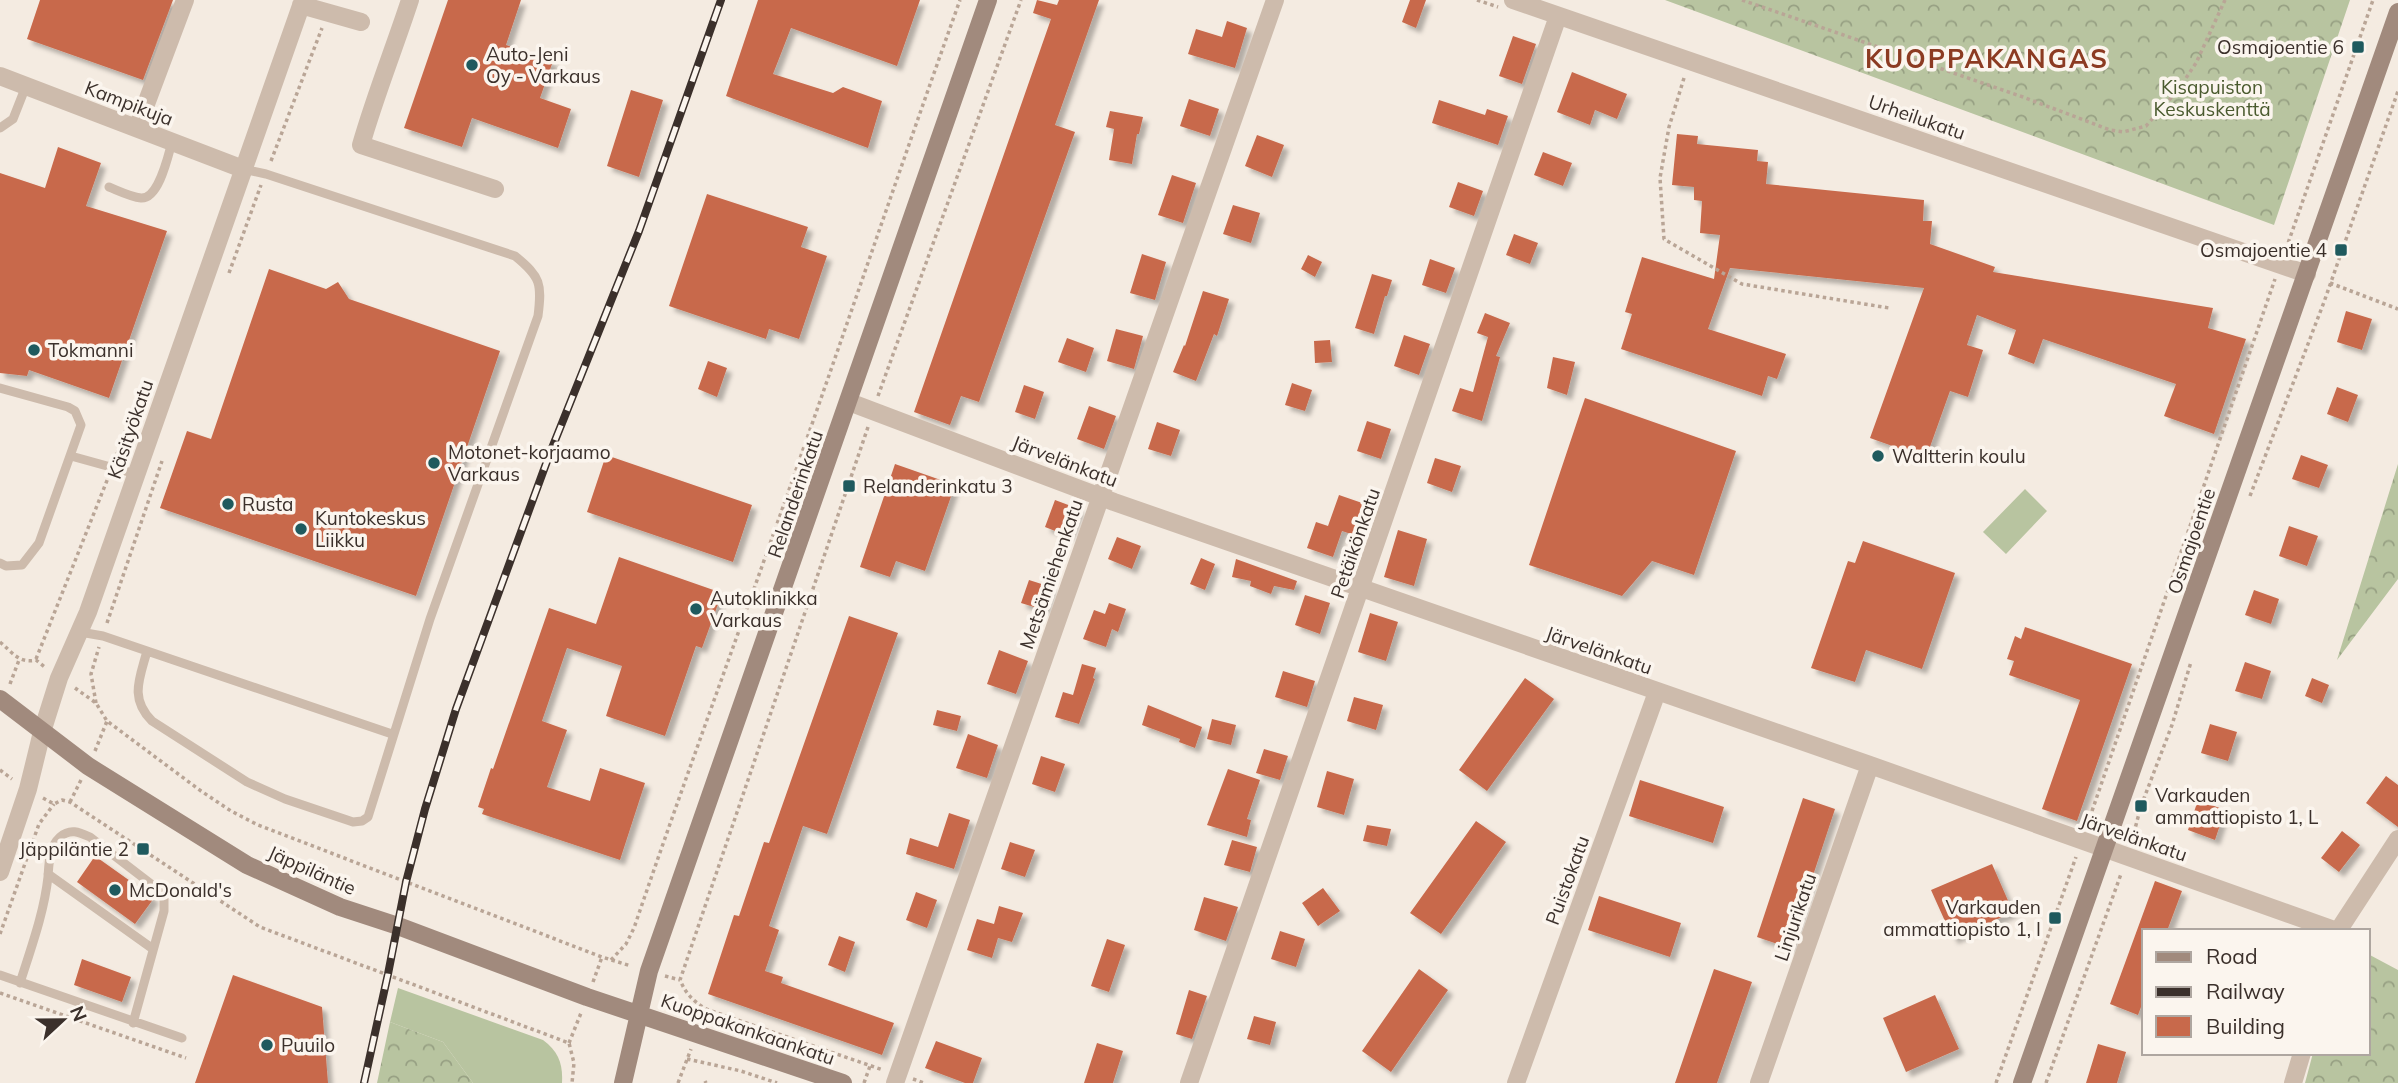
<svg xmlns="http://www.w3.org/2000/svg" width="2398" height="1083" viewBox="0 0 2398 1083" font-family="Mulish,sans-serif">
<defs>
<pattern id="forest-crowns" width="20" height="18" patternUnits="userSpaceOnUse" patternTransform="scale(1.75)"><rect width="20" height="18" fill="#b8c4a0"/><path d="M2 6a3 3 0 1 1 6 0M12 15a3 3 0 1 1 6 0" fill="none" stroke="#97a083"/></pattern>
<filter id="shadow"><feDropShadow dx="5" dy="5" stdDeviation="2" flood-color="#0004"/></filter>
</defs>
<rect width="100%" height="100%" fill="#f4ebe1"/>
<path fill="#b8c4a0" d="M2025,489L2047,511L2006,554L1983,532Z
M398,988L543,1040C559,1052 563,1064 562,1083H473L443,1042L390,1022Z"/>
<path fill="url(#forest-crowns)" d="M1665,0H2350L2274,225Z
M2398,464V579L2337,660Z
M2368,954L2398,970V1083H2305L2313,1053H2368Z
M390,1022L443,1042L473,1083H377Z"/>
<path fill="#c8694b" filter="url(#shadow)" d="M40,0H173L143,80L27,39Z
M448,0H521L506,45L553,61L540,98L571,109L558,148L472,118L462,147L404,128Z
M758,0H920L897,66L791,28L773,74L833,93L843,87L882,101L868,148L726,96Z
M1037,0L1057,5L1059,0H1099L1055,125L1075,132L979,402L961,396L950,425L914,412L1051,19L1033,13Z
M1410,0H1426L1416,28L1402,22Z
M1227,21L1247,28L1235,68L1188,54L1196,29L1222,37Z
M1513,36L1536,44L1522,84L1499,76Z
M1572,72L1627,94L1617,119L1595,110L1590,125L1557,112Z
M631,90L663,100L639,177L607,166Z
M1189,99L1219,109L1210,136L1180,126Z
M1439,100L1485,115L1487,109L1508,116L1498,145L1432,123Z
M1110,111L1143,117L1139,134H1137L1132,164L1109,160L1114,129L1106,127Z
M1677,134L1698,136L1697,144L1758,150L1757,161L1768,162L1766,184L1924,200L1923,221H1932L1930,244L1995,267L1993,272L2213,308L2208,328L2246,339L2214,434L2164,416L2176,384L2043,339L2034,364L2008,354L2016,330L1977,315L1967,345L1983,350L1968,397L1950,391L1926,458L1870,438L1924,288L1730,268L1708,329L1786,354L1777,379L1768,376L1762,396L1621,349L1632,314L1625,312L1642,257L1714,279L1720,235L1700,233L1702,201L1694,200V187L1672,185Z
M1257,135L1284,145L1272,177L1245,166Z
M58,147L101,163L86,206L167,231L109,398L29,370L27,376L0,373V173L45,188Z
M1543,152L1572,163L1563,186L1534,175Z
M1172,175L1196,183L1183,223L1158,215Z
M1458,182L1483,191L1474,216L1449,207Z
M707,194L808,227L801,247L827,256L799,339L769,329L766,339L669,306Z
M1233,205L1260,213L1251,243L1223,234Z
M1514,234L1538,243L1530,264L1506,255Z
M1142,254L1166,262L1155,300L1130,293Z
M1308,255L1322,262L1315,277L1301,269Z
M1430,259L1455,268L1446,293L1422,285Z
M269,269L326,289L338,282L349,299L500,351L416,596L160,508L187,431L211,439Z
M1372,274L1392,280L1387,296H1385L1374,334L1355,328Z
M1203,291L1229,299L1217,336L1214,334L1196,381L1173,372L1184,345L1185,346Z
M2346,311L2372,319L2362,350L2337,342Z
M1485,313L1510,323L1496,356L1500,357L1482,421L1452,411L1460,388L1473,392L1488,337L1477,333Z
M1116,329L1143,336L1134,369L1107,361Z
M1404,335L1430,344L1419,375L1394,366Z
M1067,338L1094,348L1086,372L1058,362Z
M1330,340L1332,362L1315,363L1314,341Z
M1553,357L1575,362L1567,395L1547,388Z
M708,361L727,368L717,397L698,389Z
M1292,383L1312,390L1305,411L1285,405Z
M1024,385L1044,392L1035,419L1015,412Z
M2337,387L2358,395L2348,422L2327,414Z
M1585,398L1736,451L1694,575L1652,561L1622,596L1529,565Z
M1089,406L1116,416L1104,449L1077,439Z
M1367,421L1391,429L1381,459L1357,451Z
M1157,422L1180,430L1171,456L1148,449Z
M606,455L752,505L733,562L587,512Z
M2301,455L2328,465L2319,488L2292,479Z
M1435,458L1461,466L1452,492L1427,483Z
M895,464L955,485L925,571L896,561L890,577L860,567Z
M1339,495L1365,504L1354,535L1342,531L1333,557L1307,548L1316,522L1328,526Z
M1055,500L1079,509L1068,536L1045,527Z
M2289,526L2318,536L2307,566L2279,556Z
M1398,530L1427,539L1414,586L1384,577Z
M1117,537L1141,546L1132,569L1108,559Z
M1863,541L1955,573L1922,669L1866,650L1855,682L1811,668L1848,561L1855,563Z
M619,557L722,593L702,648L696,646L665,736L606,716L622,666L567,648L542,721L567,730L547,787L590,801L600,768L645,783L620,860L482,814L484,809L478,807L491,768L493,769L549,608L596,624Z
M1201,558L1215,564L1205,590L1190,584Z
M1236,559L1297,581L1294,590L1274,586L1271,594L1250,586L1251,581L1232,577Z
M1029,580L1051,587L1044,610L1021,603Z
M2254,590L2279,599L2271,624L2245,615Z
M1305,595L1330,603L1320,634L1295,625Z
M1109,603L1126,609L1118,632L1112,629L1106,647L1083,639L1094,610L1105,614Z
M1370,613L1398,622L1386,661L1358,652Z
M849,616L898,633L827,834L803,826L769,926L779,930L765,971L783,977L781,983L894,1023L882,1055L708,994L734,915L739,916L764,842L769,843Z
M2025,627L2132,664L2077,821L2042,809L2080,700L2009,675L2014,661L2007,659L2015,636L2021,639Z
M999,650L1028,661L1016,694L987,684Z
M2245,662L2271,671L2262,699L2235,691Z
M1082,664L1096,668L1093,678L1095,679L1079,724L1055,717L1063,692L1073,695Z
M1283,671L1315,681L1307,707L1275,697Z
M1525,678L1554,699L1487,791L1459,770Z
M2312,678L2329,685L2322,703L2305,696Z
M1354,697L1383,705L1376,730L1347,721Z
M1148,705L1202,727L1195,748L1179,742L1180,739L1142,725Z
M937,710L961,716L957,731L933,725Z
M1212,719L1236,725L1231,745L1207,739Z
M2210,724L2237,732L2228,761L2201,753Z
M968,734L998,745L987,778L956,768Z
M1264,749L1288,756L1280,780L1256,773Z
M1041,756L1065,764L1055,792L1032,784Z
M1228,769L1260,780L1247,819L1251,820L1247,837L1207,825Z
M1327,771L1354,779L1344,815L1317,807Z
M2386,776L2398,785V827L2366,803Z
M1640,780L1724,807L1713,843L1629,816Z
M1803,798L1835,809L1789,948L1757,937Z
M2198,800L2225,810L2215,840L2188,830Z
M949,813L970,820L954,869L906,854L910,838L938,847Z
M1476,821L1506,842L1441,934L1410,913Z
M1367,825L1391,829L1387,846L1363,841Z
M2342,831L2360,845L2339,872L2321,858Z
M1232,840L1257,847L1250,872L1224,865Z
M1010,842L1035,850L1025,877L1001,869Z
M95,856L154,898L135,924L77,882Z
M1992,864L2013,912L1953,939L1931,890Z
M2155,881L2182,891L2167,931H2144V999L2138,1015L2110,1004Z
M1323,888L1340,911L1318,926L1302,903Z
M916,892L937,900L927,928L906,920Z
M1599,896L1681,923L1670,957L1588,930Z
M1204,897L1238,907L1226,941L1194,930Z
M999,906L1023,913L1012,942L998,938L992,958L967,950L977,919L994,924Z
M1280,931L1305,939L1296,967L1271,959Z
M839,936L855,942L845,972L828,965Z
M1107,939L1125,945L1109,992L1091,986Z
M82,959L131,977L122,1002L74,985Z
M1419,969L1448,990L1391,1072L1362,1051Z
M1714,969L1752,982L1717,1083H1675Z
M233,975L322,1007L328,1083H195Z
M1189,990L1207,996L1192,1039L1176,1034Z
M1935,995L1959,1049L1906,1072L1883,1018Z
M1254,1016L1276,1022L1270,1045L1247,1039Z
M936,1041L982,1058L973,1083H965L925,1068Z
M1097,1043L1123,1051L1113,1083H1084Z
M2098,1044L2126,1052L2117,1083H2086Z"/>
<g fill="none" stroke-linecap="round" stroke-linejoin="round">
<path stroke="#b9a596" stroke-width="3.5" stroke-dasharray="3.5 3.5" stroke-linecap="butt" d="M1477,0L1498,7
M1742,0L2023,97L2110,130L2123,132L2146,126L2178,90L2196,63L2225,0
M1684,78L1669,127L1660,178L1664,239L1742,284L1889,308
M271,161L322,28
M2286,249L2373,0
M229,273L261,185
M2330,283L2398,309
M878,396L1021,0
M868,427L680,980C686,994 693,1001 706,1009L883,1070
M117,454L131,415L137,417
M2250,496L2324,302L2398,91
M107,623L162,461
M0,642C12,652 19,664 36,660L46,668
M36,659L108,478
M10,684L19,660
M75,688L96,703L107,721L201,791L231,811L258,825L602,957L631,966
M96,703L91,674L99,647
M95,751L107,721
M0,770L12,779
M43,798L54,804L62,800L70,802L260,927L569,1043L574,1063L572,1083
M70,802L81,780
M2092,811L2275,279
M2132,840L2141,806L2172,725L2191,662
M0,934L39,824L54,804
M611,960L626,944L634,928C689,766 749,606 805,444C857,296 907,148 960,0
M665,976L680,980
M593,982L602,957
M0,993L186,1058
M569,1043L581,1013
M687,1059L741,1071L777,1083
M913,1079L924,1083
M705,1081L706,1083
M678,1083L691,1049
M864,1083L870,1066
M1996,1083L2076,857
M2046,1083L2121,874"/>
<path stroke="#cdbbac" stroke-width="9" d="M0,128L13,119L26,86
M109,187C119,191 131,197 141,198C159,199 168,156 172,142
M0,388L68,407L75,411L81,425L39,543L22,565L6,566L0,563
M71,456L136,474
M80,632L103,636L392,734
M147,651C140,678 129,698 152,721L247,782L285,799L353,822L362,821L368,817L430,619L538,316C542,284 541,277 515,256L266,174L243,169
M48,874L153,949
M0,975L182,1038
M20,983C31,948 44,913 48,877C49,863 49,847 60,837C70,828 79,832 90,837L159,890L164,897V911L133,1023"/>
<path stroke="#cdbbac" stroke-width="18" d="M410,0C394,49 375,96 361,145L495,189
M1513,0L2307,274
M301,5L361,22
M0,76L243,169
M137,128L185,0
M849,402L1114,502L1870,765L2337,931
M0,872L28,789L42,732L59,678L88,612L303,0
M2338,931L2398,839
M895,1083L1275,0
M1189,1083L1558,16
M1516,1083L1657,692
M1759,1083L1870,765
M2293,1083L2302,1053"/>
<path stroke="#a18a7d" stroke-width="18" d="M0,699L88,766L247,865L340,907L398,926L587,997L843,1083
M623,1083L649,971L988,0
M2022,1083L2398,12"/>
<g stroke="#3b302b" stroke-width="8">
<path id="rail" d="M364,1083L388,974L406,882L425,809L456,709L550,453L639,231L721,0"/>
</g>
<use href="#rail" stroke="#fbf5ee" stroke-width="5" stroke-dasharray="16" stroke-linecap="butt"/>
</g>
<g fill="#1f5a5e" stroke="#fbf5ee" stroke-width="2.5">
<rect x="2351" y="40" width="14" height="14" rx="3.5"/>
<circle cx="472" cy="65" r="7"/>
<rect x="2334" y="243" width="14" height="14" rx="3.5"/>
<circle cx="34" cy="350" r="7"/>
<circle cx="1878" cy="456" r="7"/>
<circle cx="434" cy="463" r="7"/>
<rect x="842" y="479" width="14" height="14" rx="3.5"/>
<circle cx="228" cy="504" r="7"/>
<circle cx="301" cy="529" r="7"/>
<circle cx="696" cy="609" r="7"/>
<rect x="2134" y="799" width="14" height="14" rx="3.5"/>
<rect x="136" y="842" width="14" height="14" rx="3.5"/>
<circle cx="115" cy="890" r="7"/>
<rect x="2048" y="911" width="14" height="14" rx="3.5"/>
<circle cx="267" cy="1045" r="7"/>
</g>
<g text-anchor="middle" dominant-baseline="central" stroke-width="7" stroke-linejoin="round" paint-order="stroke">
<g font-size="19" fill="#3b302b" stroke="#fbf5ee" text-anchor="start">
<text x="2344" y="47" text-anchor="end">Osmajoentie 6</text>
<text x="486" y="54">Auto-Jeni<tspan x="486" dy="22">Oy - Varkaus</tspan></text>
<text x="2327" y="250" text-anchor="end">Osmajoentie 4</text>
<text x="48" y="350">Tokmanni</text>
<text x="448" y="452">Motonet-korjaamo<tspan x="448" dy="22">Varkaus</tspan></text>
<text x="1892" y="456">Waltterin koulu</text>
<text x="863" y="486">Relanderinkatu 3</text>
<text x="242" y="504">Rusta</text>
<text x="315" y="518">Kuntokeskus<tspan x="315" dy="22">Liikku</tspan></text>
<text x="710" y="598">Autoklinikka<tspan x="710" dy="22">Varkaus</tspan></text>
<text x="2155" y="795">Varkauden<tspan x="2155" dy="22">ammattiopisto 1, L</tspan></text>
<text x="129" y="849" text-anchor="end">Jäppiläntie 2</text>
<text x="129" y="890">McDonald's</text>
<text x="2041" y="907" text-anchor="end">Varkauden<tspan x="2041" dy="22">ammattiopisto 1, I</tspan></text>
<text x="281" y="1045">Puuilo</text>
</g>
<g font-size="19" fill="#4a5a2e" stroke="#fbf5ee">
<text x="2212" y="87">Kisapuiston<tspan x="2212" dy="22">Keskuskenttä</tspan></text>
</g>
<g font-size="19" fill="#3b302b" stroke="#fbf5ee">
<text transform="translate(129 103) rotate(21)">Kampikuja</text>
<text transform="translate(1917 117) rotate(19)">Urheilukatu</text>
<text transform="translate(130 429) rotate(-71)">Käsityökatu</text>
<text transform="translate(1065 461) rotate(21)">Järvelänkatu</text>
<text transform="translate(795 494) rotate(-71)">Relanderinkatu</text>
<text transform="translate(2191 541) rotate(-71)">Osmajoentie</text>
<text transform="translate(1355 543) rotate(-71)">Petäikönkatu</text>
<text transform="translate(1051 574) rotate(-71)">Metsämiehenkatu</text>
<text transform="translate(1599 650) rotate(19)">Järvelänkatu</text>
<text transform="translate(2134 837) rotate(19)">Järvelänkatu</text>
<text transform="translate(312 870) rotate(24)">Jäppiläntie</text>
<text transform="translate(1567 880) rotate(-70)">Puistokatu</text>
<text transform="translate(1795 917) rotate(-71)">Linjurikatu</text>
<text transform="translate(748 1029) rotate(19)">Kuoppakankaankatu</text>
</g>
<g font-size="26" font-weight="bold" letter-spacing="2" fill="#8c3b22" stroke="#fbf5ee">
<text x="1987" y="58">KUOPPAKANGAS</text>
</g>
</g>
<rect x="2142" y="929" width="228" height="126" fill="#fbf5ee" stroke="#aea6a0" stroke-width="2"/>
<rect x="2156" y="952" width="35" height="10" fill="#a18a7d" stroke="#aea6a0" stroke-width="2"/>
<text x="2206" y="964" font-size="21" fill="#3b302b">Road</text>
<rect x="2156" y="987" width="35" height="10" fill="#3b302b" stroke="#aea6a0" stroke-width="2"/>
<text x="2206" y="999" font-size="21" fill="#3b302b">Railway</text>
<rect x="2156" y="1016" width="35" height="21" fill="#c8694b" stroke="#aea6a0" stroke-width="2"/>
<text x="2206" y="1034" font-size="21" fill="#3b302b">Building</text>
<g transform="translate(63 1020) rotate(68)" stroke="#fbf5ee" stroke-width="5" paint-order="stroke">
<path d="M0-5L12 26L0 18L-12 26Z" fill="#3b302b"/>
<text y="-10" font-size="19" font-weight="bold" text-anchor="middle" fill="#3b302b">N</text>
</g>
</svg>
